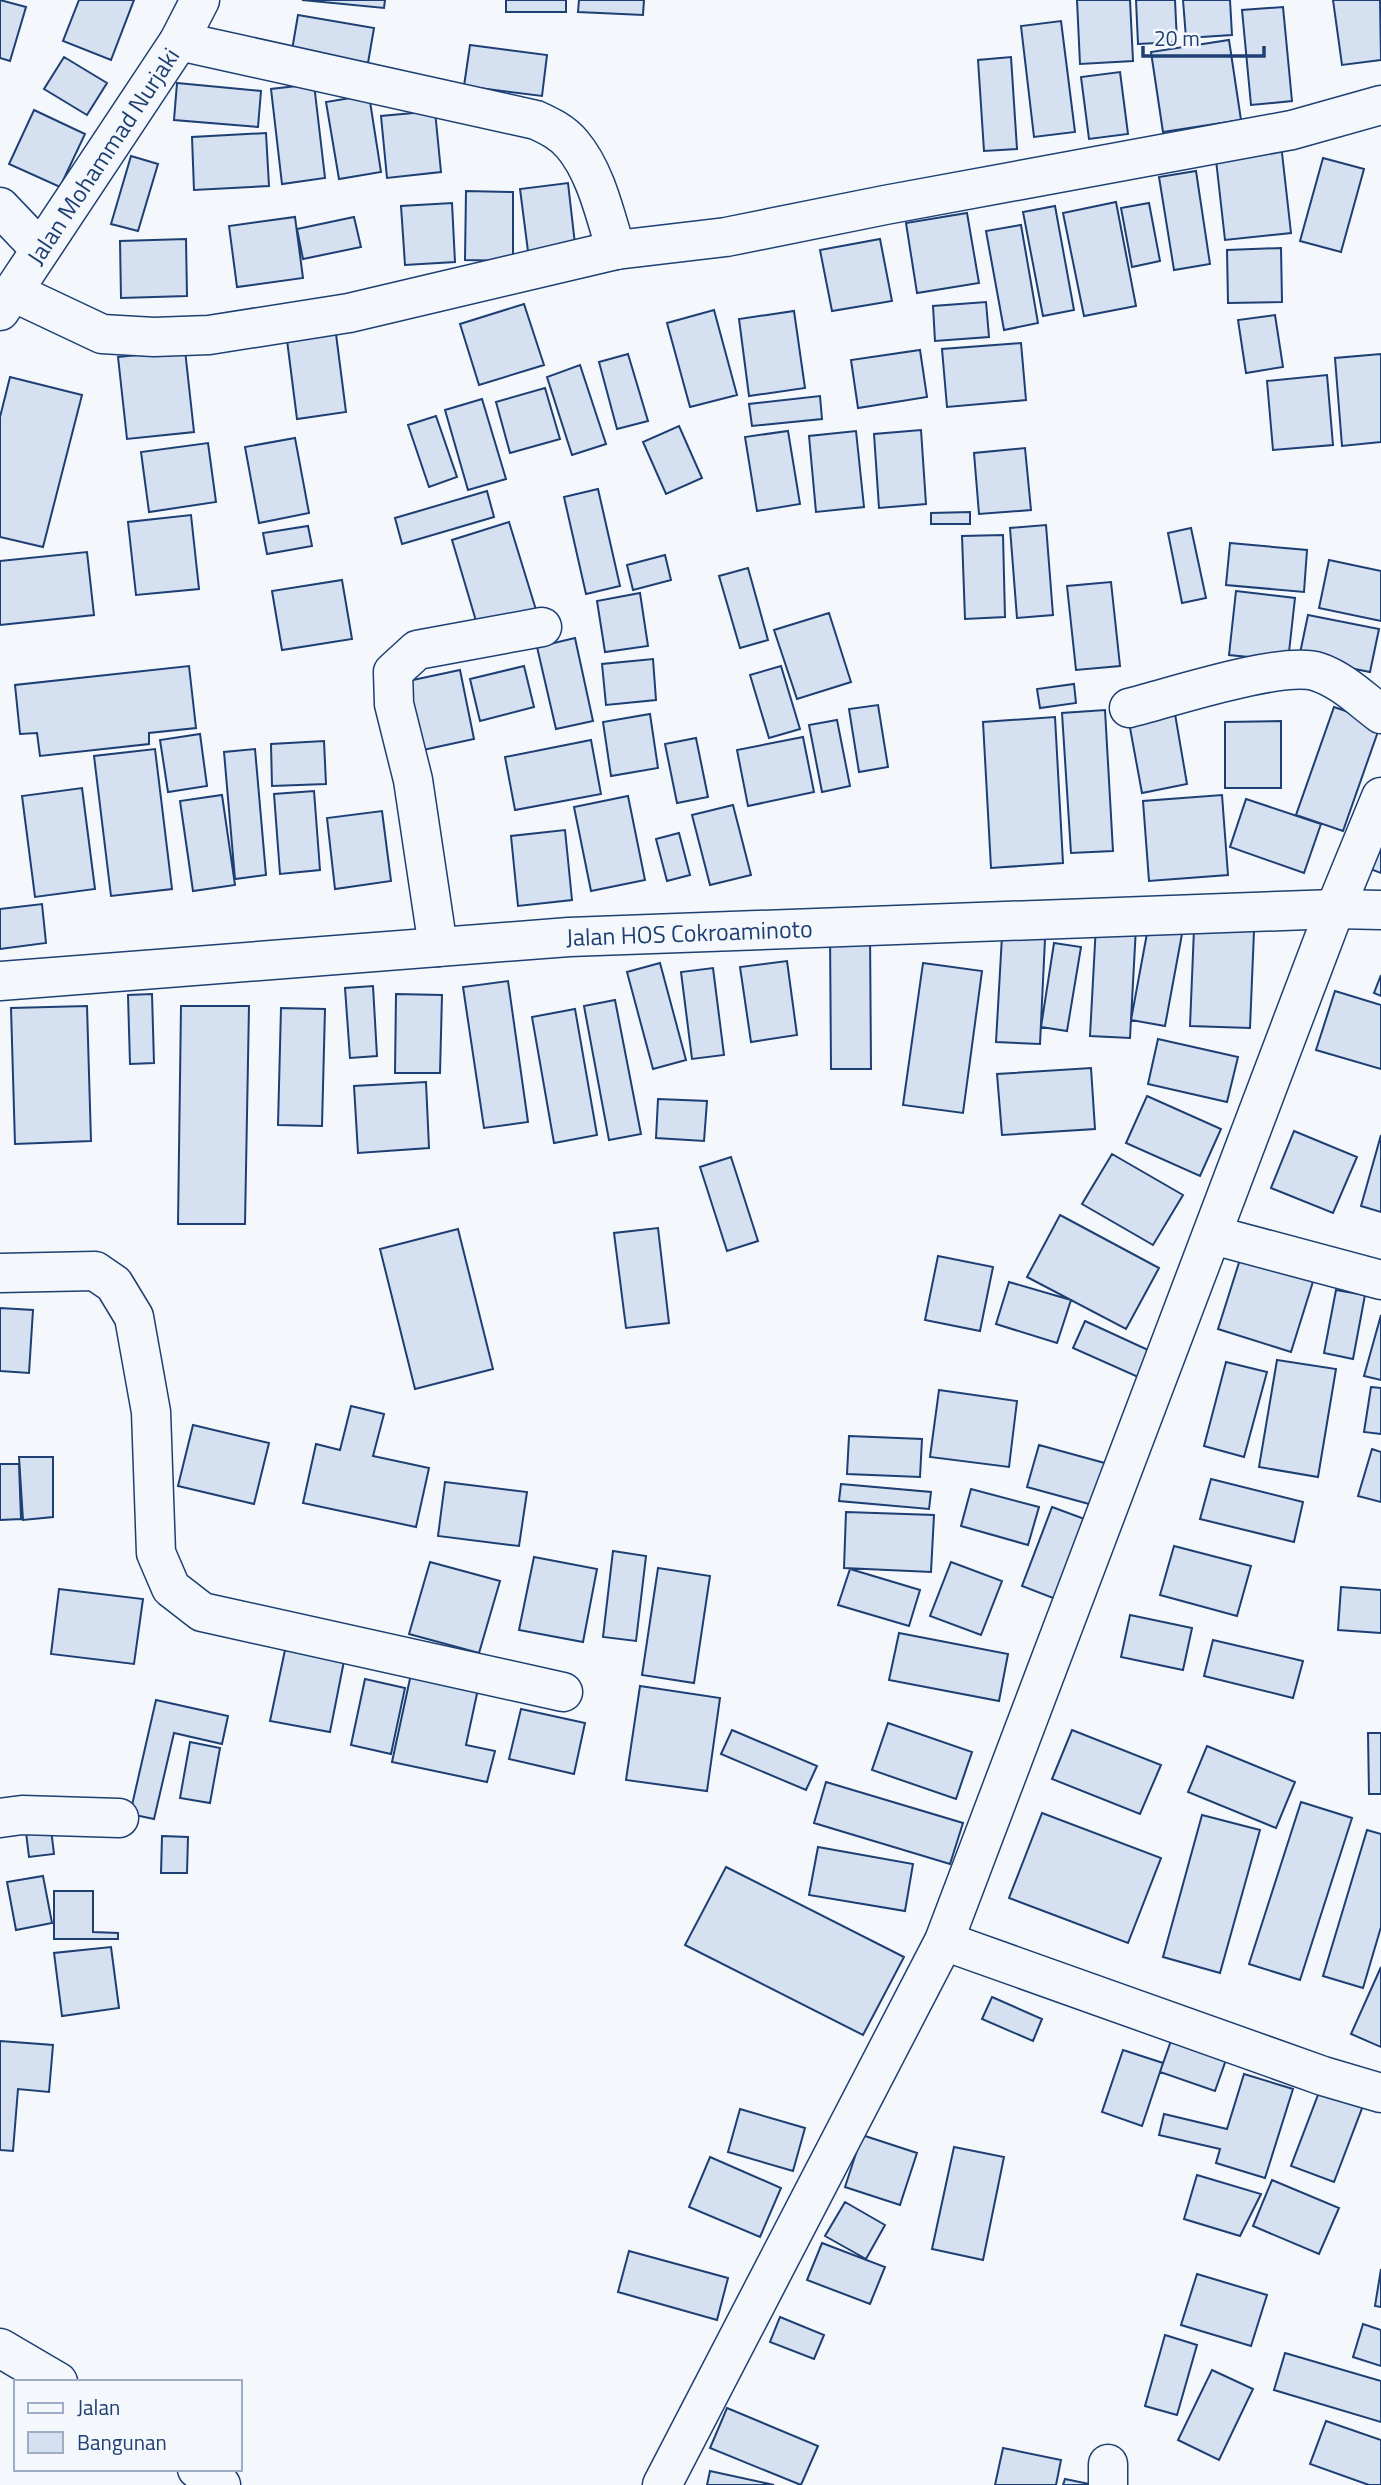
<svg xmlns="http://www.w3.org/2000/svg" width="1381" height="2485" viewBox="0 0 1381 2485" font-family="'Titillium Web',sans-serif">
<rect width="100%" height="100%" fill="#f4f7fb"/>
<path fill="#d5e0f0" stroke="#1d3f73" stroke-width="2" d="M0,0L26,7L10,61L0,58Z
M79,0H134L111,60L63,41Z
M302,0H385L384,8Z
M506,0H566V12H506Z
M579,0H644L643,15L578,12Z
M1077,0H1130L1133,61L1080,64Z
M1136,0H1175L1177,42L1138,44Z
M1183,0H1230L1232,35L1186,38Z
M1333,0H1380L1381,60L1342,65Z
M1283,7L1292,101L1251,105L1242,10Z
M298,15L374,28L368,63L292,50Z
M1061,21L1075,132L1034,137L1021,26Z
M1229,40L1241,120L1163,132L1151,52Z
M470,45L547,55L542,96L464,86Z
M64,57L107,83L87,115L44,89Z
M1011,57L1017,149L984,151L978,60Z
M1120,72L1128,134L1089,139L1081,77Z
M177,83L261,91L258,127L174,120Z
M314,84L325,178L282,184L271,89Z
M369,95L381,172L339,179L326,102Z
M34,110L85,134L60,187L9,164Z
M435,111L441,172L387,178L381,116Z
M266,133L269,186L194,190L192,137Z
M1281,144L1291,233L1225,240L1215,151Z
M131,156L158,164L138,231L111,224Z
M1323,158L1364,169L1341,252L1300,241Z
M1196,171L1210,264L1174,270L1159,177Z
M568,183L576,253L529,259L520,189Z
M466,191L513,192V261L465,260Z
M1116,202L1136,306L1084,316L1063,213Z
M452,203L455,262L405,265L401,206Z
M1149,203L1160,261L1132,267L1121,208Z
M1055,206L1074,310L1043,316L1023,212Z
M967,213L979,283L917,293L906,223Z
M295,217L303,278L237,287L229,226Z
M354,217L361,247L303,259L297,229Z
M1021,225L1038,323L1004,330L986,231Z
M186,239L187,296L121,298L120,241Z
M880,239L892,301L832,311L820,250Z
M1281,248L1282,302L1228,303L1227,250Z
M986,302L989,337L935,341L933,306Z
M524,304L544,365L479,385L460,324Z
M714,310L737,395L690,407L667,323Z
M794,311L805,388L749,396L739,319Z
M1275,315L1283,367L1246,373L1238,320Z
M336,334L346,412L297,419L287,340Z
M1021,343L1026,400L947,407L942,349Z
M185,350L194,432L127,439L118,357Z
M920,350L927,397L858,408L851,360Z
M628,354L648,421L617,429L599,362Z
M1381,354V442L1342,446L1335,358Z
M580,365L606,444L572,455L547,377Z
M1327,375L1333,445L1273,450L1267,381Z
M10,377L82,395L43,547L0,537V417Z
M545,388L560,439L510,453L496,402Z
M820,396L822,419L752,426L749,404Z
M482,399L506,479L468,490L445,410Z
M436,416L457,477L429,487L408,425Z
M679,426L702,478L666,494L643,442Z
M921,430L926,504L879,508L874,434Z
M788,431L800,504L757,511L745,437Z
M856,431L864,507L816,512L809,436Z
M295,438L309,513L259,523L245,447Z
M208,443L216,502L149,512L141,452Z
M1025,448L1031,510L979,514L974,453Z
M598,489L620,586L586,594L564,497Z
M487,491L494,517L402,544L395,518Z
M970,512V524H931V513Z
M191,515L199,589L136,595L128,522Z
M509,522L537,613L479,631L452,540Z
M1046,525L1053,615L1017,618L1010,528Z
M308,526L312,546L267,554L263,533Z
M1191,528L1206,598L1182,603L1168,533Z
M1003,535L1005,617L965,619L962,536Z
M1230,543L1307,550L1304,592L1226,585Z
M87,552L94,615L0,625V561Z
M665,555L671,580L633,590L627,565Z
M1329,560L1381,571V621L1319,608Z
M748,568L768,640L740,648L719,576Z
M342,580L352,639L282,650L272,591Z
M1111,582L1120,666L1076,670L1067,586Z
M1236,591L1295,598L1288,661L1229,655Z
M640,593L648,646L605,652L597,601Z
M829,613L851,682L797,699L774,630Z
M1308,615L1379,629L1370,672L1299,658Z
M575,638L593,721L556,729L537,647Z
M653,659L656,700L606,705L602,664Z
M189,666L196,728L149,733V744L40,756L37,733L20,734L15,685Z
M524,666L534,707L480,721L470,679Z
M781,666L800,729L769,738L750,675Z
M460,670L474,739L409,753L394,684Z
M1074,684L1076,703L1040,708L1037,689Z
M878,705L888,767L859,772L849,709Z
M1334,707L1381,723L1343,831L1296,815Z
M1174,708L1187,784L1142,793L1128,717Z
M1105,710L1113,851L1071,853L1062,713Z
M650,714L658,768L611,776L603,722Z
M1055,717L1063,863L991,868L983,722Z
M837,720L850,786L822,792L809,725Z
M1281,721V788H1225V722Z
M200,734L207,786L168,792L160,740Z
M803,737L814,792L748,806L737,750Z
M696,738L708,797L677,803L665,744Z
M591,740L601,794L515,810L505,757Z
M324,741L326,784L272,786L271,744Z
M155,749L172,889L111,896L94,756Z
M255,749L266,875L235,879L224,752Z
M82,788L95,889L35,897L22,796Z
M314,791L320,870L280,874L274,794Z
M222,795L235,885L193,891L180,801Z
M1222,795L1228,875L1149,881L1143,801Z
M628,796L645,880L591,891L574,807Z
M1246,799L1321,824L1304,873L1230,847Z
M733,805L751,875L710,885L692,815Z
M382,811L391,881L335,889L327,818Z
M1381,815V873L1362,866Z
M565,830L572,900L518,906L511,836Z
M679,833L690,875L667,881L656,839Z
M42,904L46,943L0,949V909Z
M1096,925L1136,927L1130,1038L1090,1036Z
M1148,928L1182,934L1165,1026L1131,1020Z
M1194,929L1254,931L1250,1028L1190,1026Z
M870,930L871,1069H831L830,931Z
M1002,936L1045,939L1040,1044L996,1042Z
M1054,943L1081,947L1067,1031L1041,1027Z
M787,961L797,1035L751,1042L740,967Z
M660,963L686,1060L653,1069L627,972Z
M923,963L982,971L963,1113L903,1105Z
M713,968L724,1055L692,1059L681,972Z
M1381,975V996L1374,993Z
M508,981L528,1122L484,1128L463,987Z
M373,986L377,1056L350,1058L345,988Z
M1335,991L1381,1005V1069L1316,1050Z
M152,994L154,1063L130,1064L128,995Z
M396,994L442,995L440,1073H395Z
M615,1000L641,1134L609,1140L584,1006Z
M87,1006L91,1141L15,1144L11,1008Z
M181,1006H249L245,1224H178Z
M281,1008L325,1009L322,1126L278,1125Z
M575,1009L597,1135L554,1143L532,1017Z
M1158,1039L1238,1057L1227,1102L1148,1084Z
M1091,1068L1095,1129L1002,1135L997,1074Z
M426,1082L429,1148L358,1153L354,1086Z
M1147,1096L1221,1129L1200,1176L1126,1143Z
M658,1099L707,1101L704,1141L656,1138Z
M1294,1131L1357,1157L1333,1213L1271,1188Z
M1381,1135V1212L1361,1206Z
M1112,1154L1183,1195L1153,1245L1082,1204Z
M731,1157L758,1241L727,1251L700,1167Z
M1060,1215L1159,1268L1126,1329L1027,1277Z
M658,1228L669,1323L626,1328L614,1233Z
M458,1229L493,1369L415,1389L380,1249Z
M1243,1250L1316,1272L1291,1352L1218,1329Z
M938,1256L993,1267L980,1331L925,1320Z
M1009,1282L1071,1300L1057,1343L996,1324Z
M1336,1290L1365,1295L1353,1359L1324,1353Z
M0,1308L33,1310L29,1373L0,1371Z
M1381,1315V1380L1364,1376Z
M1085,1321L1159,1355L1147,1381L1073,1348Z
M1277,1360L1336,1369L1318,1477L1259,1467Z
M1226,1362L1267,1372L1244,1457L1204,1446Z
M1371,1387L1381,1388V1434L1364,1432Z
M939,1390L1017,1401L1009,1467L930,1457Z
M351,1406L384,1414L373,1456L429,1468L416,1527L303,1503L316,1444L340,1450Z
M193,1425L269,1443L254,1504L178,1486Z
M849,1436L922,1439L920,1477L847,1474Z
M1039,1445L1112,1465L1100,1507L1027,1487Z
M1372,1449L1381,1452V1502L1358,1496Z
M19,1457H53V1517L23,1520Z
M0,1464H19L21,1519L0,1520Z
M1211,1479L1303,1502L1294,1542L1200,1519Z
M445,1482L527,1492L519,1546L438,1536Z
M841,1484L931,1492L929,1509L839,1501Z
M971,1489L1039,1507L1028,1545L961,1526Z
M1052,1507L1101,1525L1071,1605L1022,1586Z
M846,1512L934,1515L931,1572L844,1568Z
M1174,1546L1251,1566L1237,1616L1160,1595Z
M613,1551L646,1556L636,1641L603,1637Z
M534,1557L597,1569L583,1642L519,1630Z
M430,1562L500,1581L479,1653L409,1634Z
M951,1562L1002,1581L981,1635L930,1616Z
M658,1568L710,1576L694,1683L642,1675Z
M850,1569L920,1590L909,1626L838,1605Z
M1341,1587L1381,1590V1633L1338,1630Z
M59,1589L143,1599L134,1664L51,1654Z
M1130,1615L1192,1628L1183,1670L1121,1657Z
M899,1633L1008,1654L999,1701L889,1680Z
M1213,1640L1303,1661L1293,1698L1204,1676Z
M285,1650L344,1661L330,1732L270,1721Z
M411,1674L478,1689L466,1745L495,1751L487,1782L392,1762Z
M365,1679L405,1688L391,1754L351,1745Z
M640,1686L720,1698L707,1791L626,1780Z
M156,1700L228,1716L222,1744L174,1733L154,1819L130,1814Z
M521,1709L585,1723L574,1774L509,1759Z
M888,1723L972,1752L956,1799L872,1770Z
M732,1730L817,1766L806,1790L721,1754Z
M1072,1730L1161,1765L1140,1814L1052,1779Z
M1368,1733H1381V1794H1369Z
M190,1742L220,1748L210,1803L180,1798Z
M1207,1746L1295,1782L1276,1828L1188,1792Z
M826,1782L963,1823L950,1864L814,1823Z
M1301,1802L1352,1818L1300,1980L1249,1964Z
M1042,1813L1161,1858L1128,1943L1009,1898Z
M1202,1815L1260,1830L1220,1973L1163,1957Z
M51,1829L54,1854L29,1857L26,1832Z
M1367,1830L1381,1834V1927L1363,1988L1323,1976Z
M162,1836L188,1837L187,1873H161Z
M818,1847L913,1864L905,1911L809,1895Z
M726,1867L904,1957L863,2035L685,1945Z
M43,1876L52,1923L16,1930L7,1882Z
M54,1891H93V1932L118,1933V1939H54Z
M111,1947L119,2008L62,2016L54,1953Z
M1381,1967V2047L1351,2034Z
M992,1997L1042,2019L1033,2041L982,2019Z
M1173,2035L1228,2054L1215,2091L1160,2072Z
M0,2041L53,2045L49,2092L18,2089L13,2151L0,2150Z
M1123,2050L1163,2063L1142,2126L1102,2112Z
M1244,2074L1293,2089L1265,2178L1216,2163L1220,2149L1159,2135L1164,2114L1227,2129Z
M1321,2087L1364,2103L1334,2182L1291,2166Z
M740,2109L805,2128L793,2171L728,2152Z
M862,2135L917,2153L900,2205L845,2187Z
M954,2147L1004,2157L983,2260L932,2249Z
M710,2157L781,2188L760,2237L689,2207Z
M1197,2175L1261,2194L1240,2236L1184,2219Z
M1272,2180L1339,2208L1319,2254L1253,2226Z
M845,2202L885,2225L866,2259L825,2236Z
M822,2243L885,2267L870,2304L807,2280Z
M629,2251L728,2278L717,2320L618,2292Z
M1381,2269V2307L1375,2306Z
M1197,2274L1267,2295L1251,2346L1181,2325Z
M780,2317L824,2335L814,2359L770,2342Z
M1363,2324L1381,2330V2366L1353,2357Z
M1165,2335L1197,2345L1177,2415L1145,2406Z
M1285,2353L1381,2381V2422L1274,2390Z
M1212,2370L1253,2389L1219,2460L1178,2440Z
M727,2408L818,2446L801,2485L710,2448Z
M1326,2421L1381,2440V2485H1369L1310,2464Z
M1003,2448L1061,2460L1056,2485H995Z
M710,2471L774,2485H707Z
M1065,2479L1094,2485H1063Z"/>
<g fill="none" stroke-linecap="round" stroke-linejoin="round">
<g stroke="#1d3f73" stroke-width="41">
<g id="minor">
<path d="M179,41L536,120C549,126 562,132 572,144C596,172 605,215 616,250"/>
<path d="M0,207L40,249"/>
<path d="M13,292L102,334L154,337L209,335L349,313L616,250L726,237L885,205L1292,130L1381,105"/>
<path id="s1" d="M0,311L179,41L200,0"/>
<path d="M1129,708C1169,698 1283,660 1318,672C1342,680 1361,699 1381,714"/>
<path d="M438,947L413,780L394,704L393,672L417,650L542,627"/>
<path id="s2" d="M0,981L569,937L1335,909L1381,910"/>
<path d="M1213,1235L1381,1280"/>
<path d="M0,1273L95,1271L114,1284L134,1317L151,1412L156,1553L171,1588L202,1612L563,1692"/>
<path d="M0,1818L22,1815L119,1818"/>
<path d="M944,1941L1323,2076L1381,2093"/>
<path d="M0,2348L58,2382"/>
<path d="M1108,2464V2485"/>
<path d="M197,2469L221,2485"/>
<path d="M662,2485L944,1941L1335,909L1381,797"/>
</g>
</g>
<use href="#minor" stroke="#f4f7fb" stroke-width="38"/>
</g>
<g text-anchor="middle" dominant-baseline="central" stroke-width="5" stroke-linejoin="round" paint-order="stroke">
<g font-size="24" fill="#1d3f73" stroke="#f4f7fb">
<text stroke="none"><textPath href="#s1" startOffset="186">Jalan Mohammad Nurjaki</textPath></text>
<text stroke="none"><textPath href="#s2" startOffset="691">Jalan HOS Cokroaminoto</textPath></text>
</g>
</g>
<rect x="14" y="2380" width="228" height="91" fill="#f4f7fb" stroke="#9eadc5" stroke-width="2"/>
<rect x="28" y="2403" width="35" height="10" fill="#f4f7fb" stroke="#9eadc5" stroke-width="2"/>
<text x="77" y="2415" font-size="21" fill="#1d3f73">Jalan</text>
<rect x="28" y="2432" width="35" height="21" fill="#d5e0f0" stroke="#9eadc5" stroke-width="2"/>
<text x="77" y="2450" font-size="21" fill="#1d3f73">Bangunan</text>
<path d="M1143 46v10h121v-10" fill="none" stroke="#1d3f73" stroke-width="3.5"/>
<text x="1154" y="46" font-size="21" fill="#1d3f73" stroke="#f4f7fb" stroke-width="5" paint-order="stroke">20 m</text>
</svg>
